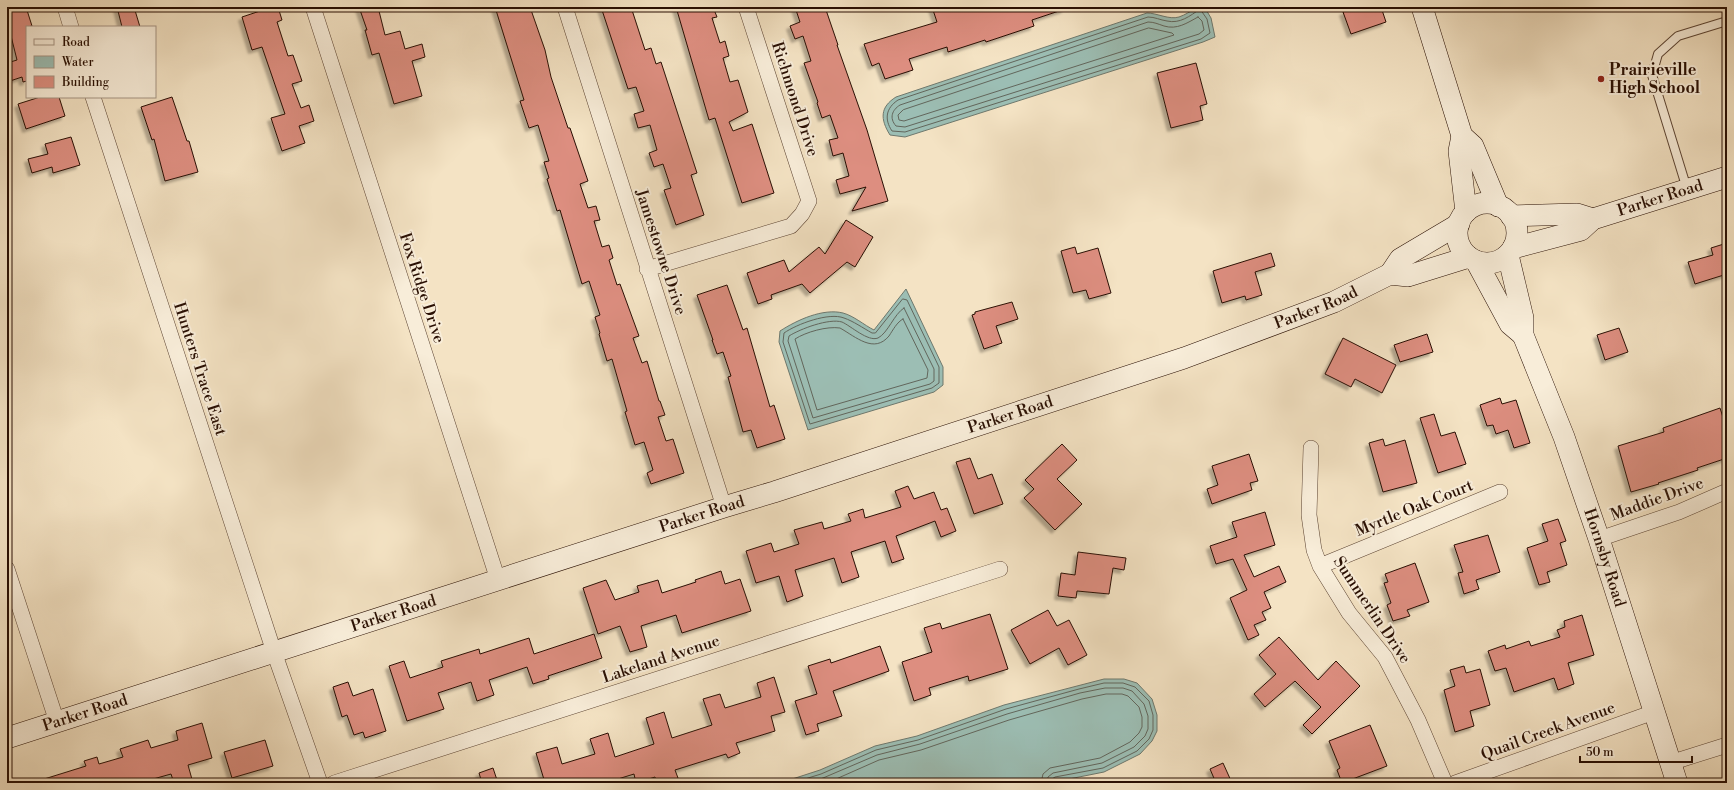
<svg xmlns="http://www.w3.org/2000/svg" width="1734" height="790" viewBox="0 0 1734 790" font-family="'Libre Bodoni',serif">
<defs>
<filter id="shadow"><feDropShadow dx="-3.5" dy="3.5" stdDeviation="1" flood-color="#0004"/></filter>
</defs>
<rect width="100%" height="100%" fill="#f4e3c4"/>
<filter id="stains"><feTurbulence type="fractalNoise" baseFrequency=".005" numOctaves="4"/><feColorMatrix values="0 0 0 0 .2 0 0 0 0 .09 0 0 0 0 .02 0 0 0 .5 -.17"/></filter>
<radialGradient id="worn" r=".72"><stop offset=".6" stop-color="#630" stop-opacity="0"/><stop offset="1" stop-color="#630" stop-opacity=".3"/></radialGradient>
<path fill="#9cbeb4" stroke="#6e786d" d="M1196,8H1205L1211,18L1215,37L1203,42L905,137L890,135C880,119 880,107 896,97L1147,13C1157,13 1169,20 1179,17C1185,15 1191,11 1196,8Z
M906,289L943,367V385L934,392L808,430L779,342L780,331C797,320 823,308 843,313C854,316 864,325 874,330Z
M1104,679H1124L1137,683L1152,699L1157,715V731L1152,741L1140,754L1104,772L1049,783H780L820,770L875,746L917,736L1004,705Z"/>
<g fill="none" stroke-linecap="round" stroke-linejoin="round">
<path stroke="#62665c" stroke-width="1" d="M1200,9L1207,19L1210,33L1201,39L905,132L892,131C884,119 886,108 898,100L1148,17C1155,17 1160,20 1167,21C1180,24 1190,16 1200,9Z
M1198,17L1202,21L1204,30L1199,34L905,127L896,126C889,118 892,110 900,105L1148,22C1154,22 1158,24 1164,26C1177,30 1187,23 1198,17Z
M1149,28L1172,33L1174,35L904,121L899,120L898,115L903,110Z
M903,299L907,300L939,367V383L932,388L810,424L783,342L784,333C797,324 829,312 844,318C853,321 863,328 872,333H875Z
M904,308L934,369V381L930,384L813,418L788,341L789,336C800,329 829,318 842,322C851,326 868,342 878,338C888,333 894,314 904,308Z
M903,319L928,370L927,378L817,410L795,339C806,332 827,326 840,328C856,337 874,354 889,336C893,330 897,322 903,319Z
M792,783L821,774L876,750L918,740L1006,709L1079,689L1104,683H1123L1135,687L1149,701L1153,715V730L1149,739L1137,751L1103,768L1055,777L1052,779V783
M808,783L823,778L877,755L920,744L1007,714L1080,693L1105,688H1123L1132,691L1144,704L1148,716V729L1145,736L1134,747L1102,763L1053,773L1048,777L1047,783
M827,783L879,760L921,750L1009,720L1082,699L1106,694H1122L1128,696L1139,707L1142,717V727L1139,733L1130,742L1100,758L1050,768L1043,774L1041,783"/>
</g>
<path fill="#dd8e80" stroke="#290f03" filter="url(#shadow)" d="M7,7H26L32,26L27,27V81L23,82L22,77L7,82V63L17,60L11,36L7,37Z
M117,7H134L140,27H122Z
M272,7H278L282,20L277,22L288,56L293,55L302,81L292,84L301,108L309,105L314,121L299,126L305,143L282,151L271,118L285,114L262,47L252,50L242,17Z
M359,7H378L385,35L400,31L405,49L422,44L425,57L412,61L422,96L394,104L379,53L372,55L365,30H367Z
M495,7H530L545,50L551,77L568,128H570L588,181L580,184L588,208L596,206L600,220L594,221L602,247L609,245L613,258L609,260L617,285L620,284L639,336L633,338L642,363L647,361L659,401H660L665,415L658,417L666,441L673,439L684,473L651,484L647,473L653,470L644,442L635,445L625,412L627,411L612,359L607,361L599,334L600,333L595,317L600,315L589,281L582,284L560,210L557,211L547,179L549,178L544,162L549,161L538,125L529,128L520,101L524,100Z
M601,7H631L645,50L651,48L656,64L661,62L697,173L691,175L704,215L676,225L664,190L671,188L663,164L654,167L649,153L657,150L650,125L638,128L634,114L644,111L636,87L628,89Z
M676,7H713L717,17L712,18L720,43L725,41L729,56L723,58L730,82L738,80L748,112L729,122L733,131L752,124L774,193L742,203L715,118L709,120Z
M795,7H825L838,45H837L867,130L888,201L852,211L866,187L840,194L836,180L849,176L843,153L833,156L829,140L838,138L830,115L822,118L817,103L818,102L804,63L811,61L803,36L795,39L790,26L800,22Z
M932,7H1064L1065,9L1032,20L1034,26L986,42L985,40L948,52L947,47L909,59L913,70L885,79L879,63L872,66L864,44L937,22Z
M1358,7H1381L1386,22L1351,34L1343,12Z
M1196,63L1207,104L1200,106L1203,120L1171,128L1157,73Z
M40,97H59L65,116L26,129L18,104Z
M172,97L187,141H189L198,172L165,181L154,139L152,140L141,107Z
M71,137L80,165L53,173L52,167L32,173L28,159L48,154L45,144Z
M846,220L873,237L855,267L847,262L810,293L802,284L771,295L772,299L758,304L747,273L784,260L789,272L819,247L825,254Z
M1727,243V274L1695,284L1688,262L1713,255L1711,248Z
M1075,247L1077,254L1098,248L1111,293L1089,299L1086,290L1073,293L1061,251Z
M1271,253L1275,266L1255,272L1262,295L1246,300L1245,296L1222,303L1213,271Z
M727,285L743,330L747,328L770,407L774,405L785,439L757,448L751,430L743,432L728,377L731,376L723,352L717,354L712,340H713L697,295Z
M1012,302L1018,319L996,326L1002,343L984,349L972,315L975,314V312Z
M1619,328L1628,352L1605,360L1597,335Z
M1427,334L1433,352L1400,362L1394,345Z
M1343,338L1396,365L1382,393L1355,379L1351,387L1325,374Z
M1500,398L1502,404L1516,400L1530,443L1514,448L1508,430L1496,434L1493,425L1487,426L1480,405Z
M1720,408L1727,430V458L1697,468L1698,470L1658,483L1659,484L1631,492L1618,446L1664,432L1663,428Z
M1434,414L1441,436L1455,432L1466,464L1438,473L1420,418Z
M1383,439L1385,446L1405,440L1417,483L1383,492L1369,443Z
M1062,444L1077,460L1057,479L1082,504L1055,530L1024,498L1034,489L1025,480Z
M1249,454L1258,481L1250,483L1252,490L1212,504L1207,489L1218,485L1212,466Z
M970,458L978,479L992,474L1003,504L974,514L956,462Z
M908,486L914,499L934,492L941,510L947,508L956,531L941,537L935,521L896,536L904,559L892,563L885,541L851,552L859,577L842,583L834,558L795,570L803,596L787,602L779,576L756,583L746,551L771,543L774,552L799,544L794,530L822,522L824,529L851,521L848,514L863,509L865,518L901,507L895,491Z
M1265,512L1275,545L1244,555L1254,577L1279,566L1286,582L1264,592L1271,608L1262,612L1266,620L1254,625L1259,635L1248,640L1230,598L1247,590L1233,559L1216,564L1210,546L1237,537L1232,522Z
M1558,519L1566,541L1560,543L1567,565L1547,572L1550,582L1539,585L1527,548L1548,541L1542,524Z
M1488,535L1500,572L1476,580L1479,589L1464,594L1458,573L1463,572L1454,545Z
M1078,552L1126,558L1124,570L1113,568L1109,594L1077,591L1076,598L1058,596L1061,573L1075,575Z
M1415,563L1429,602L1407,610L1410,616L1393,621L1387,605L1391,603L1384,583L1388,582L1385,574Z
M721,571L725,584L740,579L751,611L682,633L676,615L641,626L647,647L630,652L620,626L598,634L583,588L606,580L615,600L639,592L637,586L658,580L662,593L696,582L695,580Z
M1048,610L1057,626L1069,620L1087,655L1068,665L1059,648L1030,664L1011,630Z
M990,614L1008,669L969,681L968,676L929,688L931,695L914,701L902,662L932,652L924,628L940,623L942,629Z
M1582,615L1594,655L1568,663L1574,684L1558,690L1554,678L1514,692L1506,668L1495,671L1488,651L1505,645L1506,649L1529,641L1531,646L1560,637L1557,630L1565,627L1564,621Z
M594,634L602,658L548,676L549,679L533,684L527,667L489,680L494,695L477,701L471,682L438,693L444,709L407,721L389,666L404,661L410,678L443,667L441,661L479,649L480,654L529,638L534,654Z
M1279,637L1318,680L1336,661L1360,686L1312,734L1303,725L1321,707L1295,681L1265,707L1254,694L1276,674L1259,655Z
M880,646L889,671L833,691L842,716L817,724L819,731L806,735L795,701L817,694L808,666L830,659L831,663Z
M1464,666L1466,673L1480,669L1490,705L1470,711L1474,726L1455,732L1444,690L1455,686L1450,670Z
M774,677L785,712L771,716L775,731L736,743L740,753L728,758L726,754L675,770L678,778L662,783H657L655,777L636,783L634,774L605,783H578L577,780L567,783H545L536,753L557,747L562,764L595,754L590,739L608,733L615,757L654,744L646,718L664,712L672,738L712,725L703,699L720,694L725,708L761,697L757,683Z
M348,682L353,696L373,689L386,731L365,738L363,732L354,735L347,715L342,717L333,687Z
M202,723L212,758L188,765L193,783H174L171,774L139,783H42L41,780L86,766L84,761L97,757L99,764L123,757L120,749L148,740L151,748L178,740L176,731Z
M1370,725L1387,766L1342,783L1337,770L1340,768L1329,741Z
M265,740L273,766L232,778L224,752Z
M1223,763L1232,783H1216L1210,769Z
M493,768L498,783H482L479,773Z"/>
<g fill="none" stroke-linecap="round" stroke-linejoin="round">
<g stroke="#5c4433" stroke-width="10">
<path id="lane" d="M1687,189L1652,75L1658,54L1678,36L1727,21"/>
</g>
<g stroke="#5c4433" stroke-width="16">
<path id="street" d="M65,7L71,27
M313,7L498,580
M565,7L724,507
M93,97L274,652L320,783
M647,269L791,226L802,214L809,201L746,7
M1311,448L1309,515L1314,550L1320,566L1349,613L1385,657L1418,720L1445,783
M1599,539L1679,512L1727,491
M1320,566L1500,492
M7,569L57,722
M1670,763L1727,745
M334,783L1000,569
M1455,783L1654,712"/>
</g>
<g stroke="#290f03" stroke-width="22">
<g id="secondary">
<path d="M1422,7L1462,136L1473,146L1498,206"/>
<path d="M1462,136L1459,151L1466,212"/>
<circle cx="1487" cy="233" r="30"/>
<path d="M1511,216L1577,214L1593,219"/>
<path id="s1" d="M1513,248L1581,230L1593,219L1727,177"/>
<path id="s2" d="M1508,255L1523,318V335L1564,437L1599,539L1677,783"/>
<path d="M1476,261L1510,324L1523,335"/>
<path d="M1390,274L1400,259L1459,224"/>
<path id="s3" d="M7,738L724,507L774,492L1184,358L1334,302L1390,274L1408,276L1469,257"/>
</g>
</g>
<use href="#lane" stroke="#f8edd9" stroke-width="8"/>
<use href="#street" stroke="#f8edd9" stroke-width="15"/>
<use href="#secondary" stroke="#f8edd9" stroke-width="21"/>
</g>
<circle fill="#8f2418" stroke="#f8edd9" stroke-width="1.5" cx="1601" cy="79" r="4"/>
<g text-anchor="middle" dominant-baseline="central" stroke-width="4" stroke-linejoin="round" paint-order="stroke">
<g font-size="16" font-weight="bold" fill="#290f03" stroke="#f8edd9" text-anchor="start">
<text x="1609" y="70">Prairieville<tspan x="1609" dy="18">High School</tspan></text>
</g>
<g font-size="16" fill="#290f03" stroke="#f8edd9">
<text transform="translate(795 99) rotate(72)">Richmond Drive</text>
<text stroke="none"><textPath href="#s1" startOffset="157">Parker Road</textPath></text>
<text transform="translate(661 252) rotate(72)">Jamestowne Drive</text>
<text transform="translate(422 288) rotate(72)">Fox Ridge Drive</text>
<text stroke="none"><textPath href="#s3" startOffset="1378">Parker Road</textPath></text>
<text transform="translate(200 369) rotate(72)">Hunters Trace East</text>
<text stroke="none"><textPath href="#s3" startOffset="1054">Parker Road</textPath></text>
<text transform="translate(1657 499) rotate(-20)">Maddie Drive</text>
<text transform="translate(1414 508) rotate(-22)">Myrtle Oak Court</text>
<text stroke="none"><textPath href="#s3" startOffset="730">Parker Road</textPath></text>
<text stroke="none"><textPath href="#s2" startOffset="319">Hornsby Road</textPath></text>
<text transform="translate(1372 610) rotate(56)">Summerlin Drive</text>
<text stroke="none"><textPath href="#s3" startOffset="406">Parker Road</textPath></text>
<text transform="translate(661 659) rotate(-18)">Lakeland Avenue</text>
<text stroke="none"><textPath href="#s3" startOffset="82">Parker Road</textPath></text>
<text transform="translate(1548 731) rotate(-20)">Quail Creek Avenue</text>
</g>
</g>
<rect width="1734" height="790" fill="none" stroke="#f4e3c4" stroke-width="24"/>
<rect x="8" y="8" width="1718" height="774" fill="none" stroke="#290f03" stroke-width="2"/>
<rect x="12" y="12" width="1710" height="766" fill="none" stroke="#290f03"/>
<rect x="26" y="26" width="130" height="72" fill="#f8edd9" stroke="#a59483"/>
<rect x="34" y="39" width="20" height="6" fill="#f8edd9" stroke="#a59483"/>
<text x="62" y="46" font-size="12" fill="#290f03">Road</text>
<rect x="34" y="56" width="20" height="12" fill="#9cbeb4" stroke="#a59483"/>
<text x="62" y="66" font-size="12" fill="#290f03">Water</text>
<rect x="34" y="76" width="20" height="12" fill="#dd8e80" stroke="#a59483"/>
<text x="62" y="86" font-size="12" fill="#290f03">Building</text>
<path d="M1580 756v6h112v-6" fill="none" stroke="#290f03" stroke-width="2"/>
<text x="1586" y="756" font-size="12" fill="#290f03" stroke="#f8edd9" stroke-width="3" paint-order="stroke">50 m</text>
<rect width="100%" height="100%" filter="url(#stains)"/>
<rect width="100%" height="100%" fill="url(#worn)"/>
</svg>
